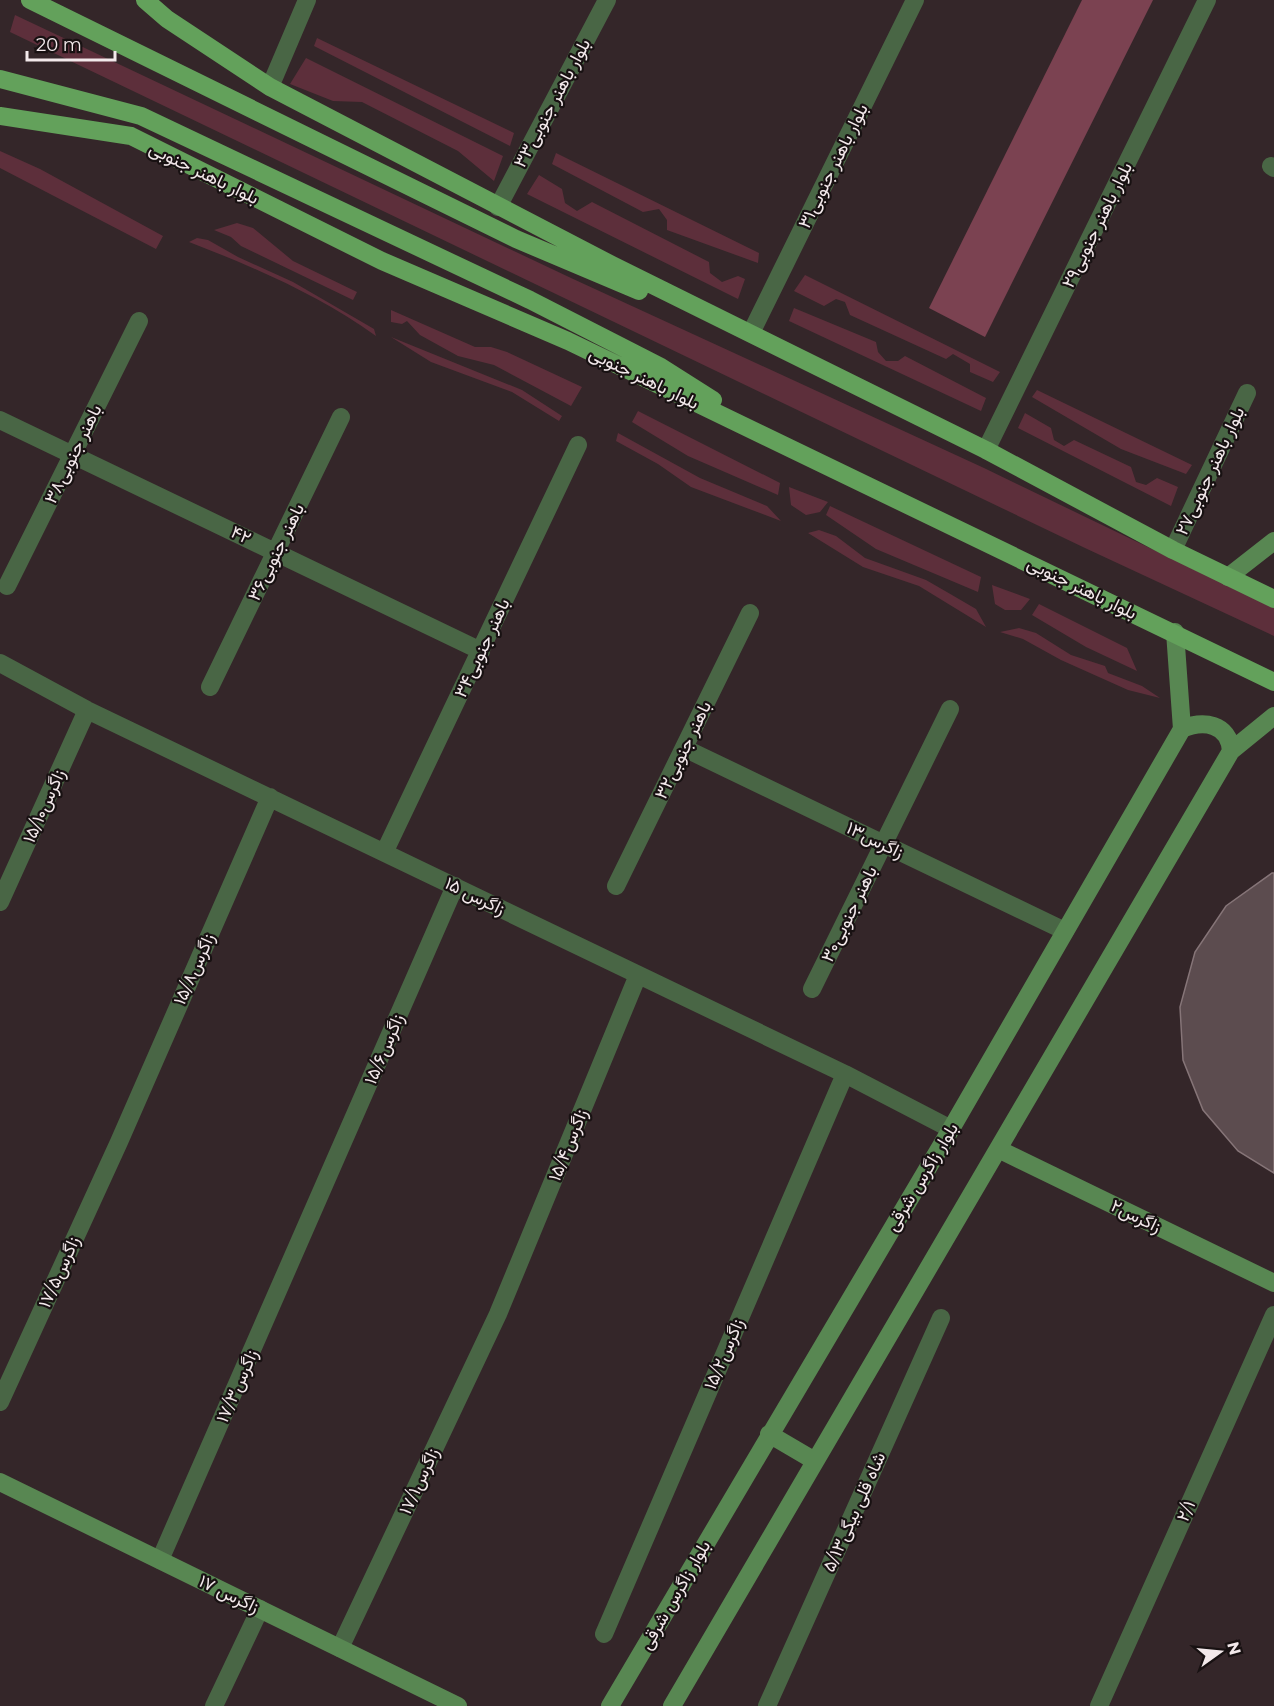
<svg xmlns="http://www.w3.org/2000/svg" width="1274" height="1706" viewBox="0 0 1274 1706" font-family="Montserrat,Vazirmatn,sans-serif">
<rect width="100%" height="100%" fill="#342629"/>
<path fill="#5d2f3b" d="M15,15L571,278L984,468L1274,608V636L1085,548L10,32Z
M317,38L514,133L510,146L314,46Z
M306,58L503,156L494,181L458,151L362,102L333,101L290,84Z
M0,151L40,169L163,236L156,249L0,168Z
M556,153L759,253L758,263L667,230V220L659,209L643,212L552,164Z
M539,175L562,189L565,203L577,211L592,202L709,262L710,273L722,282L738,276L745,279L738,299L527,194Z
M237,223L253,228L293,261L357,292L353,300L241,246L231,237L214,230Z
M197,238L208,240L238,257L293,282L374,329L376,336C319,295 254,267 189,242Z
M805,275L1000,372L993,382L970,372V364L953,354L946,359L850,315L845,302L836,299L824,306L794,291Z
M794,308L876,342L878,352L886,361H898L905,356L986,398L981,411L789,321Z
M391,310L475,347H491L507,352L582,387L571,406L494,365L458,356L420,335L407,321L402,324L391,322Z
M391,337L522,390L562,416L559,421L512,392L431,362Z
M1037,390L1192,465L1186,474L1121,449L1032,397Z
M638,411L780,483L778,495L688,456L632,422Z
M1025,413L1051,428L1054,440L1064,446L1074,440L1131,467L1136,482L1146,485L1157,478L1178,487L1171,506L1018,428Z
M618,433L700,478L767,506L781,521L691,487L658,464L616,441Z
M789,487L828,502L820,512L806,515L791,505Z
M830,506L981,577L978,592L876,549L826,515Z
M819,530L836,536L865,558L926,580L952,595L976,609L986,627L919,586L863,567L808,533Z
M992,585L1030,599L1021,610H1005L995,604Z
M1039,604L1127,648L1137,671L1086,647L1032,615Z
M1019,628L1036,633L1071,655L1105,666L1108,673L1142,686L1160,698L1128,690L1061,660L1023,639L1000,632Z"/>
<path fill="#7b4251" d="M1082,0H1153L985,337L929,308Z"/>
<path fill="#5c4c4f" stroke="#867578" stroke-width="1.5" d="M1272,873H1274V1173L1238,1151L1203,1110L1183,1060L1180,1007L1195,952L1226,906Z"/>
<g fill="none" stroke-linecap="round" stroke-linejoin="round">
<path stroke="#496645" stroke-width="18" d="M270,87L307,0
M1271,166L1274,168
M498,207L607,0
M751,333L915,0
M0,420L481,651
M986,450L1207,0
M1173,550L1247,393
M7,586L139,321
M0,663L87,710L845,1074L951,1129
M210,687L341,417
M684,748L1065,931
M385,851L578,445
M616,886L750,613
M0,902L87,710
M812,989L950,709
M0,1402L119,1142L270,797
M160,1560L455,886
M604,1634L845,1074
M340,1648L498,1314L638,975
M214,1706L260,1609
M767,1706L941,1318
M1099,1706L1274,1315"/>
<path stroke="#588752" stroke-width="18" d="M1228,577L1274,541
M1182,729C1203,720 1229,723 1231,751
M998,1149L1274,1283
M769,1434L815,1461
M0,1482L458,1706
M610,1706L951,1129L1182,729L1175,632
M672,1706L1231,751L1274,716"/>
<path stroke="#63a15b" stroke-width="18" d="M30,0L516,239L639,291
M145,0L167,19L270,87L612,265L986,450L1173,550L1274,599
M0,79L141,116L530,300L661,367L713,400
M0,116L131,136L382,261L568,341L1274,682"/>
</g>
<g text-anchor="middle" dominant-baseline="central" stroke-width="4.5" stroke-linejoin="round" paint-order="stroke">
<g font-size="18" fill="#f3e9eb" stroke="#181112">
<text transform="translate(552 103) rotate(-62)">بلوار باهنر جنوبی۳۳</text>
<text transform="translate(833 166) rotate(-64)">بلوار باهنر جنوبی۳۱</text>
<text transform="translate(204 173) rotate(26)">بلوار باهنر جنوبی</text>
<text transform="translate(1097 225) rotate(-64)">بلوار باهنر جنوبی۲۹</text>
<text transform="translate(644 378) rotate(26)">بلوار باهنر جنوبی</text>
<text transform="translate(73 454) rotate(-64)">باهنر جنوبی۳۸</text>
<text transform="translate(1210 471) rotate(-65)">بلوار باهنر جنوبی۲۷</text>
<text transform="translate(241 535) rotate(26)">۴۲</text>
<text transform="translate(276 552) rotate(-64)">باهنر جنوبی۳۶</text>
<text transform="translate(1082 588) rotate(26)">بلوار باهنر جنوبی</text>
<text transform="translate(482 648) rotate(-65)">باهنر جنوبی۳۴</text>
<text transform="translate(683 750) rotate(-64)">باهنر جنوبی۳۲</text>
<text transform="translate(44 806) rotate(-66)">زاگرس۱۵/۱۰</text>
<text transform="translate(875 840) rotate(26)">زاگرس۱۳</text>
<text transform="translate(475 896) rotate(26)">زاگرس ۱۵</text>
<text transform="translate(849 914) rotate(-64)">باهنر جنوبی۳۰</text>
<text transform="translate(194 969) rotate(-66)">زاگرس۱۵/۸</text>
<text transform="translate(384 1049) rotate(-67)">زاگرس۱۵/۶</text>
<text transform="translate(568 1145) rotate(-68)">زاگرس۱۵/۴</text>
<text transform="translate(922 1177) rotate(-59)">بلوار زاگرس شرقی</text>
<text transform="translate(1136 1216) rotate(26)">زاگرس۲</text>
<text transform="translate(59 1272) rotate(-66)">زاگرس۱۷/۵</text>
<text transform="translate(724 1354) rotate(-67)">زاگرس۱۵/۲</text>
<text transform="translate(237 1386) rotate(-66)">زاگرس۱۷/۳</text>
<text transform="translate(419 1481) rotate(-65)">زاگرس۱۷/۱</text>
<text transform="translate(1186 1511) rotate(-66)">۲/۱</text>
<text transform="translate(854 1512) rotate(-66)">شاه قلی بیگی۵/۱۳</text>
<text transform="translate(229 1594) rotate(26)">زاگرس ۱۷</text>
<text transform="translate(675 1595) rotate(-60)">بلوار زاگرس شرقی</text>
</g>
</g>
<g transform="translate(1220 1652) rotate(75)" stroke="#181112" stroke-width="4.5" paint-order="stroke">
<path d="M0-4.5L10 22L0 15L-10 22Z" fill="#f3e9eb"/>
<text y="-9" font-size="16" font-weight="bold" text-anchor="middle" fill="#f3e9eb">N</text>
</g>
<path d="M27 51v9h88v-9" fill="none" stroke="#f3e9eb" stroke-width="3"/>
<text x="36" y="51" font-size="18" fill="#f3e9eb" stroke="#181112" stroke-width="4.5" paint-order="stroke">20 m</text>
</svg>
